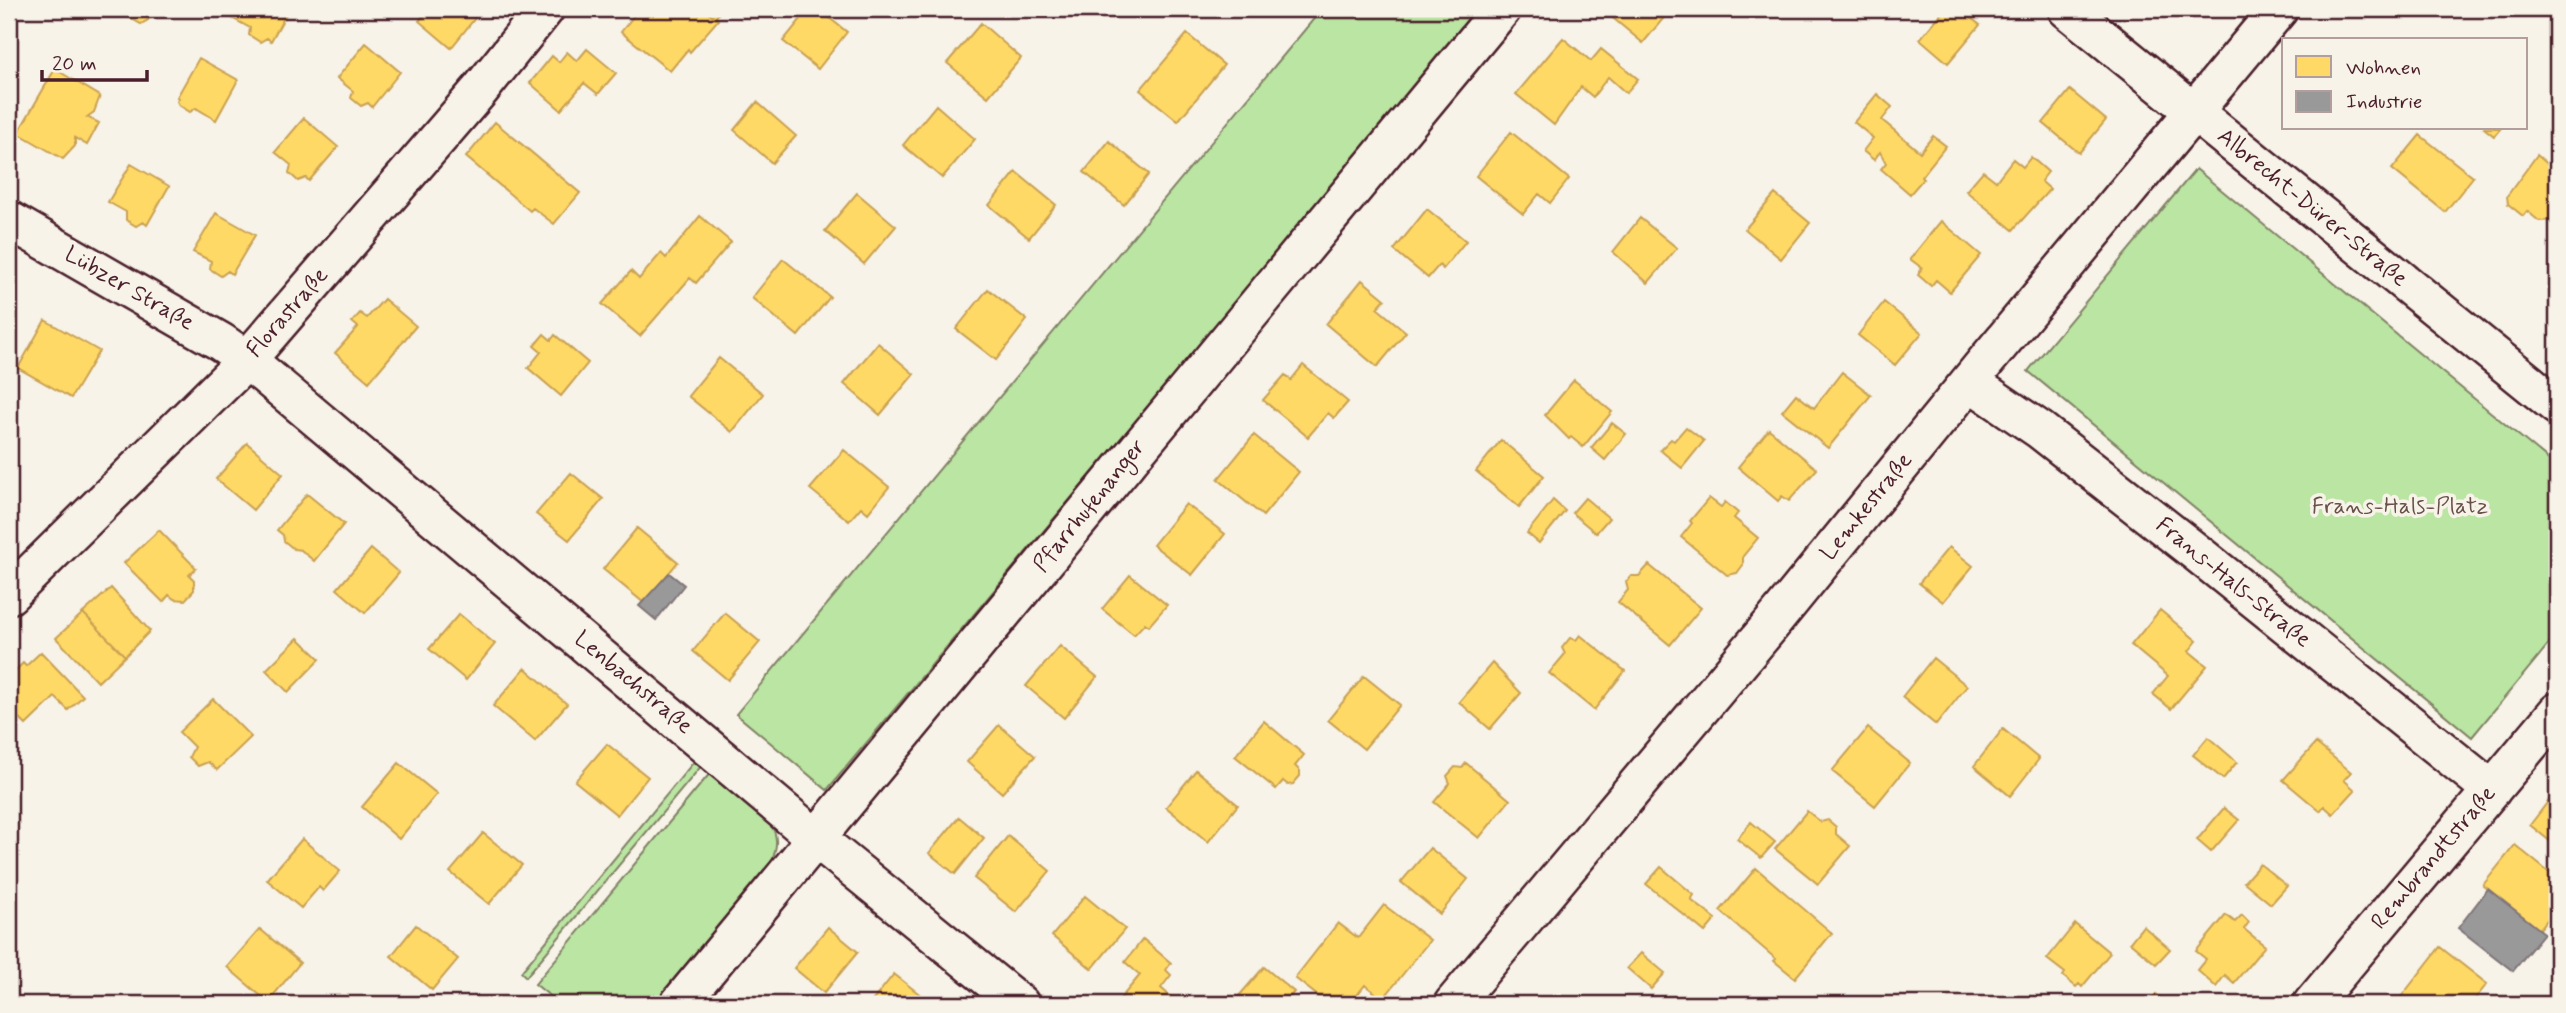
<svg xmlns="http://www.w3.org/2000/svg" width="2566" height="1013" viewBox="0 0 2566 1013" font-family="Mynerve,sans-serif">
<rect width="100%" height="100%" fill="#f7f3e8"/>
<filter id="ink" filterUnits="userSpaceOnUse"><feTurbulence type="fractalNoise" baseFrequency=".0143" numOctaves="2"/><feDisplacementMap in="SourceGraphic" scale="14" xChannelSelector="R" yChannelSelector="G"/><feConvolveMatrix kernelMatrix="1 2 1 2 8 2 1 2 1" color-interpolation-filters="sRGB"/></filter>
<g filter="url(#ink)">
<path fill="#bae5a2" stroke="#828266" stroke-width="2" d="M1322,9H1480L827,790L736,714Z
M2196,169L2557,467V634L2472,737L2028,371Z
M696,759L703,764L526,977L521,972Z
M711,772C732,788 774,811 776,840C777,849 773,858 770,867L657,1004H560L535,984Z"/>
<path fill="#ffd966" stroke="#c9a154" stroke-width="2" d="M114,9H152V11L148,20L141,24Z
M237,9H289L271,41L267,38L260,42L249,35L250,28L232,18Z
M429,9H467L466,10L475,18L451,48L419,21Z
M639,9H704L718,20L690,52L688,49L670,71L621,32Z
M704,9H722L715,18Z
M809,9H818L847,32L818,69L783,41Z
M1602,9H1671L1643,43Z
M1945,9H1960L1980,25L1948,63L1920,39Z
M981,23L1021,58L988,97L947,63Z
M1187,34L1224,65L1178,121L1140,90Z
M1563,38L1591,61L1601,49L1638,79L1626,93L1608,77L1593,97L1581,87L1554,125L1516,94Z
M366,43L400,72L372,107L368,103L361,106L351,98L353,91L337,78Z
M587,49L616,73L598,94L584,83L561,110L530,83L552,56L559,62L567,52L577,61Z
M199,58L238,80L216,120L196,108L190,112L179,105L177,101L179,98L177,97Z
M55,69L100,96L94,112L87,117L99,123L87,145L75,138V146L63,159L18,133Z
M2070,90L2106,120L2079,153L2043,123Z
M1877,94L1892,107L1882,120L1920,152L1933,136L1946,146L1921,177L1923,179L1910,194L1881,169L1886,163L1880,152L1874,160L1863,151L1873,138L1854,122Z
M757,102L796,136L772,163L734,130Z
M936,105L975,139L942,178L903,145Z
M304,118L338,147L309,181L306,178L298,181L289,173L291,165L275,152Z
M495,122L580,193L554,224L533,208L530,211L466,157Z
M2484,128H2501L2494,136Z
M1511,132L1569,179L1550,203L1539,194L1523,214L1476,176Z
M2420,135L2473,177L2445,212L2392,169Z
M1109,141L1149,174L1124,205L1084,172Z
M2537,155L2557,172V220L2539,221L2527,211L2523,216L2508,204L2507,196Z
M2031,157L2048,172L2041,181L2050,189L2013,230L1966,191L1983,171L1996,181L2013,159L2023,167Z
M131,164L169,186L147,225L143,222L136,226L126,220V212L108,202Z
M1016,172L1056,205L1029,238L989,205Z
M857,193L896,226L864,264L825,231Z
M1775,194L1810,223L1781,259L1745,229Z
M1427,209L1466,241L1443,269L1439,265L1428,278L1394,250Z
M216,213L255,235L232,274L228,271L221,276L210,269L211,261L193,252Z
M700,216L731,242L696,283L690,278L640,336L602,304L631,271L639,279L661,253L666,258Z
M1640,218L1677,248L1648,283L1613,252Z
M1941,221L1981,255L1950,292L1936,280L1931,286L1918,275L1922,268L1910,259Z
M783,259L830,297L798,336L752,298Z
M1362,280L1385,299L1377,308L1406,332L1377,367L1326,324Z
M988,289L1027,320L996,360L956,329Z
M384,299L416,326L369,382L335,353L358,327L352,322L360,313L367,318Z
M1884,302L1922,333L1895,365L1858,335Z
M45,320L99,351L71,398L18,368Z
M544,334L551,340L555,335L588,363L561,396L528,368L541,352L534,346Z
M878,343L914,374L880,415L844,384Z
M719,358L763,394L732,432L688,396Z
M1303,365L1348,402L1334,418L1328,413L1308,437L1263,400L1285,375L1291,380Z
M1842,372L1871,395L1828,448L1782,411L1796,394L1814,408Z
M1574,380L1612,412L1583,447L1571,437L1569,439L1545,415Z
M1612,423L1626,434L1605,460L1591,448Z
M1686,427L1704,441L1682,468L1660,450L1671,439L1674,441Z
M1769,429L1817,469L1789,501L1782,496L1778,501L1738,467Z
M1254,435L1299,472L1263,516L1218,479Z
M1501,440L1544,476L1519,507L1476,471Z
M247,443L283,474L253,510L216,479Z
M844,450L889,487L868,513L861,507L849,521L810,489Z
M571,473L603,499L569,540L536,514Z
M307,494L344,524L314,561L301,550L294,549L284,541L283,535L277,530Z
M1585,498L1609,518L1596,533L1572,513Z
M1709,498L1721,507L1725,502L1738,513L1734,518L1758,538L1743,556V565L1737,573L1727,575L1681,537L1692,523L1690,521Z
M1553,500L1565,511L1539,543L1527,533Z
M1186,504L1225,534L1192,575L1153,545Z
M637,528L678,562L644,603L603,569Z
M159,530L196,568L189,575L194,580V590L185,600L174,599L169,595L163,602L124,563Z
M1949,547L1973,566L1943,602L1919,583Z
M371,549L399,573L365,613L337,589Z
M1649,565L1701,608L1670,645L1618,602L1628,590L1626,582L1631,576H1639Z
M1130,575L1167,605L1149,626L1145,623L1134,635L1102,609Z
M111,588L150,631L125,656L83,613Z
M2160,610L2197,641L2189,651L2207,666L2171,709L2153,694L2168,676L2131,645Z
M83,613L125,656L98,682L56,638Z
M725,613L760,642L728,680L693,651Z
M459,614L495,644L466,680L429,649Z
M1580,635L1625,671L1594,710L1549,673L1565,654L1562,648L1570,638L1576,640Z
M298,638L320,659L288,692L266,670Z
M1060,646L1097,677L1064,718L1026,686Z
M41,652L83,696L68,710L55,697L26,725L15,714L9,720V677L23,663L26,666Z
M1933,658L1967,686L1936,725L1902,697Z
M1492,663L1521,693L1490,729L1459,702Z
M525,668L567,704L535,741L493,706Z
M1364,676L1400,705L1364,749L1328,720Z
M213,699L251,737L217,770L208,762L198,766L189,757L194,747L179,732Z
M1264,721L1304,755L1295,766L1300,771V776L1293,784L1288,785L1283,781L1276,789L1235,756Z
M999,725L1035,756L1002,793L967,762Z
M1868,728L1910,763L1875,806L1832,771Z
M2003,729L2039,759L2010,796L1974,766Z
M2208,737L2237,762L2223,779L2193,755Z
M2316,743L2351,772L2344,780L2355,790L2333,814L2324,806L2320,811L2283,780Z
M607,744L648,777L617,815L575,781Z
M399,763L437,794L399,839L362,807Z
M1466,763L1510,800L1479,838L1434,802L1450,783L1447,776L1455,767L1462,768Z
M1196,770L1238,805L1208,842L1166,807Z
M2557,790V847L2530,825Z
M2224,808L2239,820L2211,852L2197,840Z
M1807,811L1821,822L1828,820L1836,827V834L1850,846L1818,884L1775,849Z
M959,817L984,838L955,874L929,853Z
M1751,822L1775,842L1761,858L1737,839Z
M483,833L522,865L489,904L450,872Z
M1008,836L1050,871L1016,912L974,878Z
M302,839L340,871L323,891L319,887L301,908L267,880Z
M2515,845L2557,879V908L2539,930L2483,885Z
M1430,848L1468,879L1440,914L1401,882Z
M2260,864L2287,886L2271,904L2244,882Z
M1661,867L1694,895L1691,900L1716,919L1705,932L1646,884Z
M1756,868L1832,933L1795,978L1774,961L1776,959L1720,911Z
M1085,896L1125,929L1092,969L1052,936Z
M1384,905L1430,940L1383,999L1365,985L1350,1004H1328L1295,978L1338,923L1358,938Z
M2226,915L2235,922L2242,915L2249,922L2244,929L2265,946L2234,983L2225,975L2216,987L2197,970L2206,959L2196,951Z
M2075,924L2110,953L2082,987L2079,984L2076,987L2063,976L2065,973L2047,959Z
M416,925L458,959L432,990L391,956Z
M2143,926L2170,949L2156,964L2130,942Z
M828,927L858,952L824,993L794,968Z
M260,929L300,963L268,1002L227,967Z
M1143,939L1171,963L1166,970L1171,975L1161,988L1179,1004H1116L1140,975L1125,962Z
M2440,947L2487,984L2471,1004H2410L2401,997Z
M1641,953L1665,973L1651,989L1627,968Z
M1264,967L1294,992L1284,1004H1232Z
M894,974L932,1004H870Z
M2156,994L2169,1004H2148Z"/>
<path fill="#999" stroke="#817478" stroke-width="2" d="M669,573L684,585L656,620L639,606Z
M2488,889L2544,933L2513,971L2458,928Z"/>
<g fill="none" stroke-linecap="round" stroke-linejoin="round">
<g stroke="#4a1f2b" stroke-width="42">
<path id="minor" d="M2067,9L2557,406
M9,220L221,342L247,360L817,839L1020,1004
M1970,382L2040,430L2197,553L2492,790
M9,595L247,360L480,90L545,9
M679,1004L1502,9
M1453,1004L1770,626L1987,360L2279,9
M2312,1004L2557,712"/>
</g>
<use href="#minor" stroke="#f7f3e8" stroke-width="37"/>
</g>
</g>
<g text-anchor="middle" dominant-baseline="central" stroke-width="7" stroke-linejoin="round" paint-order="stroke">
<g font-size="23" fill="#4a1f2b" stroke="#f7f3e8">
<text transform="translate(2312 208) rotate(39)">Albrecht-Dürer-Straße</text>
<text transform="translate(129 289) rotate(30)">Lübzer Straße</text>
<text transform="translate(288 313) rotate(-49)">Florastraße</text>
<text transform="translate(1090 506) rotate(-51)">Pfarrhufenanger</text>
<text transform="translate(1867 507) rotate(-51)">Lemkestraße</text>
<text transform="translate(2233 583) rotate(39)">Frans-Hals-Straße</text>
<text transform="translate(633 683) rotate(40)">Lenbachstraße</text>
<text transform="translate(2434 858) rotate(-50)">Rembrandtstraße</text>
</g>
<g font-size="23" fill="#665049" stroke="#f7f3e8">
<text x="2400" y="507">Frans-Hals-Platz</text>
</g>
</g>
<rect width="2566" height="1013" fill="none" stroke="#f7f3e8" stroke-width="35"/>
<rect x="18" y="18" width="2531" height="978" fill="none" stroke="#4a1f2b" stroke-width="2.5" filter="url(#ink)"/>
<rect x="2282" y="38" width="245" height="91" fill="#f7f3e8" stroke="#b29e9c" stroke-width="2"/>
<rect x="2296" y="56" width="35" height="21" fill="#ffd966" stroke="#b29e9c" stroke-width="2"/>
<text x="2346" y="74" font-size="21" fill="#4a1f2b">Wohnen</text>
<rect x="2296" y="91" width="35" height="21" fill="#999999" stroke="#b29e9c" stroke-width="2"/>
<text x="2346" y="108" font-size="21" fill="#4a1f2b">Industrie</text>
<path d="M42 70v10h105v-10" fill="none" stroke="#4a1f2b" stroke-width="3.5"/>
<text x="52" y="70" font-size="21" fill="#4a1f2b" stroke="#f7f3e8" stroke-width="5" paint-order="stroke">20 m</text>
</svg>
